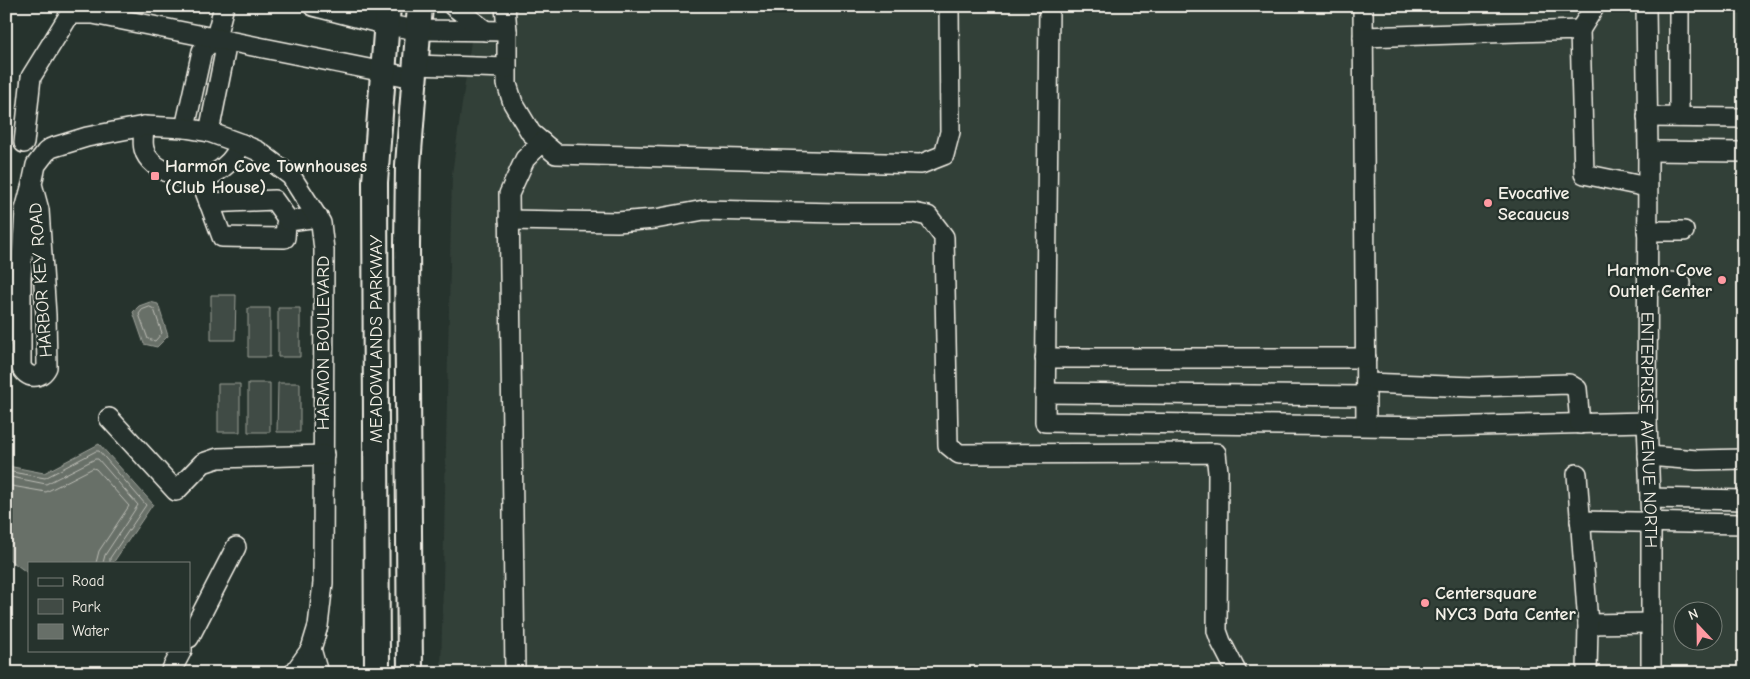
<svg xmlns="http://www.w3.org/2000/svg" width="1750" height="679" viewBox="0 0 1750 679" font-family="'Comic Neue',sans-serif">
<rect width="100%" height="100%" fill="#26332d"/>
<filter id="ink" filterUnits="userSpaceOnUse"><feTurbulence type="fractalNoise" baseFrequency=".02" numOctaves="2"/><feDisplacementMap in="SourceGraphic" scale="10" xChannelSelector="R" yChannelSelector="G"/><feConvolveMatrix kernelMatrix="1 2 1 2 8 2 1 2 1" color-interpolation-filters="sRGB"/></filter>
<g filter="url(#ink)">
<path fill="#333f39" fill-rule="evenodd" d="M476,6H1744V673H441L452,174ZM1682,612H1712V642H1682Z"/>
<path fill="#414b45" stroke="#9a9e96" d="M211,295H236L235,340H211Z
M248,308H270V357H248Z
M278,308H300V357H278Z
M248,383H270V432H248Z
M278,383H300V432H277Z
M218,384H240V432H218Z"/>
<path fill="#676f68" stroke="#9fa39b" d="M150,302L158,304L168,336L157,347L144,344L133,312L139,306Z
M99,444L153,504L113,563H29V574L6,557V463L13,467L44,473Z"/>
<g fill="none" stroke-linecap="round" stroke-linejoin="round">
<path stroke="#bcbdb5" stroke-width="1" d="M150,307L154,309L162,333L155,341L148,339L139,314L142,310Z
M6,469L12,472L45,478L96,451H99L146,505L110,558V563
M6,476L46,484L95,459H98L138,505L105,555L103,563
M6,485L46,492L93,468L96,469L129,506L99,551L96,563"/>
<g stroke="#f4f1e8" stroke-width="22">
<g id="minor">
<path d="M313,6L387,25L418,30L507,31"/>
<path d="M453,6L486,31"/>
<path d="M505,6L507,31V84L513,103L531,133L556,154L921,164L944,155L950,132L949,6"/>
<path d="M1049,6L1045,422L1435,427L1647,422"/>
<path d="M1363,6L1366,425"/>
<path id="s1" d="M1646,6L1648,151L1647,422L1651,523V673"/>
<path d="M1679,6V117"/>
<path d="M1580,30L1595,6"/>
<path d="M1363,37L1580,30L1584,174L1647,187"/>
<path d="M415,65L507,68"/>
<path d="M1647,117L1744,118"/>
<path d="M144,126C144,133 142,142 144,149C150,173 193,184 213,174C227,167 234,157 242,144"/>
<path d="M185,128L202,51L216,37L224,6"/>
<path d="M209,132L225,52L216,37"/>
<path d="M24,143L31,77L70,14H93L414,78"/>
<path d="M1648,151L1744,152"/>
<path d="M200,178L222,237L285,238L286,224L289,221L318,217"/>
<path d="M32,184L25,210L21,277V366C26,379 41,380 47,367L46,315L39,210L32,184L36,165L46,152L51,148L87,137L144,126L185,128L209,132L242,144L258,151L291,176L321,223L324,250L323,583L318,626L311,649L294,673"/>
<path d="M209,203L274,200L289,221"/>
<path d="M509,220L617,222L655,219L704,210L839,213H914L928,216L944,237L948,445L959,454L1216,453L1218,472L1217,631L1221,642L1237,673"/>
<path d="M1647,231H1684"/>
<path d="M1648,280L1681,283"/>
<path d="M1045,358H1366"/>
<path d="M1366,383L1474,387L1569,384L1577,389L1580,424"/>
<path d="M1045,393L1366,396"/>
<path d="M109,418L176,491L203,463L218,458L324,455"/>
<path d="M1648,456L1697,460L1744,459"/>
<path d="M1577,474L1588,624L1651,623"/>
<path d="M1650,498L1744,500"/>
<path d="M1580,521L1744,524"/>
<path d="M189,638L236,547"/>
<path d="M311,649L318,673"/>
<path d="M170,673L182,650"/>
<path d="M515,673L509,194L525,159L542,142"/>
<path d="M1587,673L1588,624"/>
</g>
</g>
<g stroke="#f4f1e8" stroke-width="28">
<path id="major" d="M377,673L375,182L388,6
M410,673L407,245L408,165L420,6"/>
</g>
<use href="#minor" stroke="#26332d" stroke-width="19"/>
<use href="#major" stroke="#26332d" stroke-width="24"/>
</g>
</g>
<g fill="#ff9aa2" stroke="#26332d" stroke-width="2">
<rect x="150" y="171" width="10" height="10" rx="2.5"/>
<circle cx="1488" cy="203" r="5"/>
<circle cx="1722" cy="280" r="5"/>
<circle cx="1425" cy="603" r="5"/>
</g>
<g text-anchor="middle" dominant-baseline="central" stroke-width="4.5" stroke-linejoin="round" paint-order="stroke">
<g font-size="18" font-weight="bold" fill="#f4f1e8" stroke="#26332d" text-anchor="start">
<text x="165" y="166">Harmon Cove Townhouses<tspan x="165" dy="21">(Club House)</tspan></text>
<text x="1498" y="193">Evocative<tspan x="1498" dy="21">Secaucus</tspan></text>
<text x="1712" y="270" text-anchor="end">Harmon Cove<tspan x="1712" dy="21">Outlet Center</tspan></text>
<text x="1435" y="593">Centersquare<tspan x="1435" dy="21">NYC3 Data Center</tspan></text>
</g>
<g font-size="18" fill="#f4f1e8" stroke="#26332d">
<text transform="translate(41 280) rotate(-94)">HARBOR KEY ROAD</text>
<text transform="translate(376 339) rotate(-90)">MEADOWLANDS PARKWAY</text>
<text transform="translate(323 343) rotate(-90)">HARMON BOULEVARD</text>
<text stroke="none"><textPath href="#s1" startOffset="424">ENTERPRISE AVENUE NORTH</textPath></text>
</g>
</g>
<rect width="1750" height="679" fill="none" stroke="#26332d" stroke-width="25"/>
<rect x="12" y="12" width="1725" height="654" fill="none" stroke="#f4f1e8" stroke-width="2" filter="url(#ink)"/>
<rect x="28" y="562" width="162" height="90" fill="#26332d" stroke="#787f78"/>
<rect x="38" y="578" width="25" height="8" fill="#26332d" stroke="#787f78"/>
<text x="72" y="586" font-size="15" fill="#f4f1e8">Road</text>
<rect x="38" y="599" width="25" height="15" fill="#414b45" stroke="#787f78"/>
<text x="72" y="612" font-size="15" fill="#f4f1e8">Park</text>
<rect x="38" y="624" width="25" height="15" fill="#676f68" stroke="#787f78"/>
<text x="72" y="636" font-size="15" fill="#f4f1e8">Water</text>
<g transform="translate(1698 626) rotate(338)"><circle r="24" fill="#26332d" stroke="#787f78"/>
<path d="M0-4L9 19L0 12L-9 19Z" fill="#ff9aa2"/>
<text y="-8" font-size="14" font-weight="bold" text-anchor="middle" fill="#f4f1e8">N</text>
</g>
</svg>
